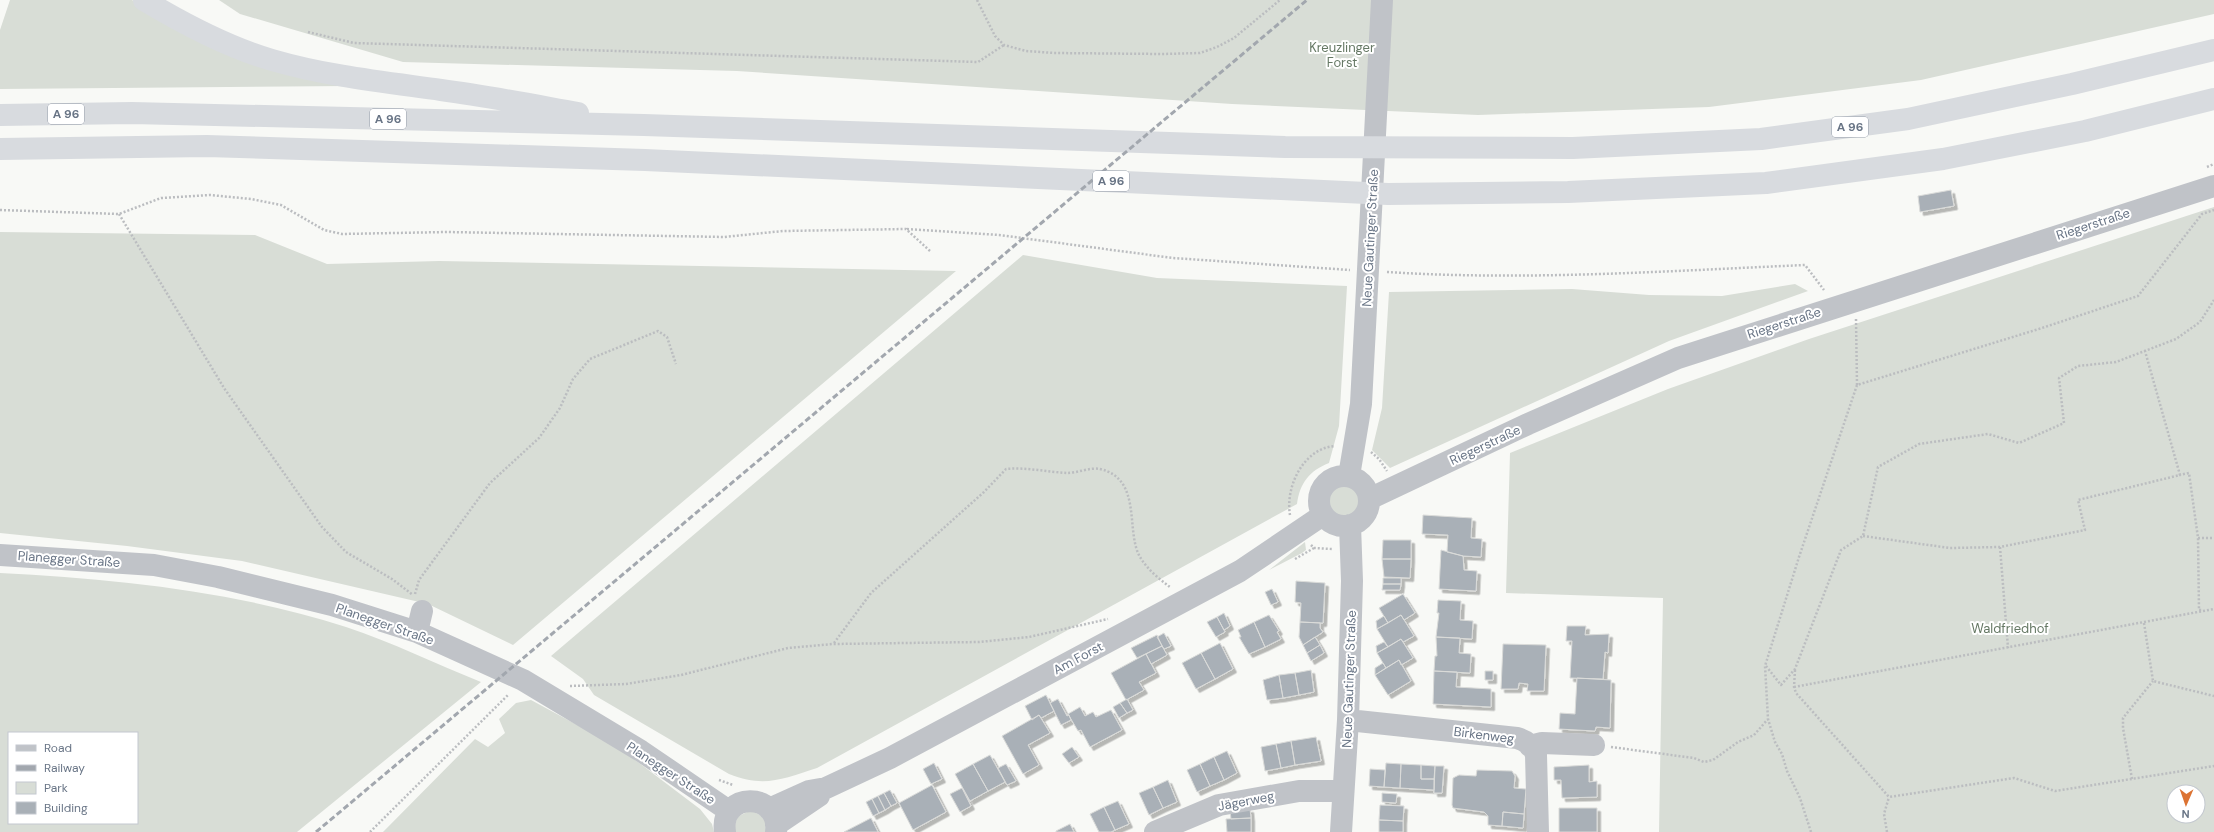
<svg xmlns="http://www.w3.org/2000/svg" width="2214" height="832" viewBox="0 0 2214 832" font-family="'DM Sans',sans-serif">
<defs>
<filter id="shadow"><feDropShadow dx="3.5" dy="3.5" stdDeviation="0" flood-color="#0004"/></filter>
</defs>
<rect width="100%" height="100%" fill="#f8f9f6"/>
<path fill="#d8ddd6" fill-rule="evenodd" d="M10,0H132L138,4L347,86L0,89V30Z
M219,0H2214V14L1921,80L1709,107L1478,115L1232,104L737,71L403,62L240,14Z
M2214,207V832H1659L1663,598L1506,593L1510,453L1668,389L1809,339ZM2174,792H2198V816H2174Z
M0,232L255,235L327,264L439,261L956,271L513,645L428,604L242,561L127,546L0,533Z
M1023,255L1157,278L1347,286L1339,426L1329,463C1309,471 1300,483 1297,504L817,768C783,779 764,788 729,774L594,695L583,679L551,656Z
M1795,284L1808,291L1669,341L1390,468L1372,450L1382,408L1389,292L1572,289L1649,295L1722,296Z
M1328 501a16 16 0 1 1 32 0a16 16 0 1 1-32 0Z
M1305,542L1306,550L1302,553L1269,570Z
M0,573C117,579 234,591 346,627C392,642 436,664 481,682L297,832H0ZM9,733H137V823H9Z
M531,700L618,747L700,809L712,824L714,832H383L475,739L488,747L505,733L499,719L516,703Z
M751,810L765,818L766,832H734L737,817Z"/>
<path fill="#a9b0b7" stroke="#dadbd9" filter="url(#shadow)" d="M1951,190L1954,206L1920,212L1918,196Z
M1423,515L1472,518L1471,538L1482,539L1481,557L1463,556L1447,552L1448,535L1422,534Z
M1383,540H1411V559H1382Z
M1441,550L1463,556L1464,570L1477,571L1476,591L1439,589Z
M1382,559H1411L1410,578L1384,577Z
M1383,578H1401V584H1383Z
M1296,581L1325,583L1323,623L1300,622L1301,603L1295,602Z
M1383,584H1401L1400,590H1382Z
M1272,589L1278,602L1271,605L1265,592Z
M1403,594L1415,613L1404,620L1401,615L1388,623L1379,608Z
M1438,600L1461,601L1460,620L1473,621L1472,639L1436,637L1439,613H1437Z
M1224,613L1230,626L1224,630L1217,617Z
M1269,615L1279,631L1277,632L1281,639L1265,647L1254,622Z
M1401,615L1414,636L1403,642L1401,639L1388,647L1377,629Z
M1384,616L1388,623L1377,629L1376,621Z
M1217,617L1225,632L1216,637L1207,622Z
M1254,622L1265,647L1249,654L1239,637H1241L1238,630Z
M1300,622L1320,623V628L1323,632L1303,645L1299,637Z
M1567,626H1586L1585,635L1609,634L1608,653L1605,652L1603,679L1570,678L1572,641H1566Z
M1164,633L1171,646L1164,649L1157,637Z
M1157,635L1162,646L1137,658L1131,648Z
M1315,637L1320,645L1307,653L1303,645Z
M1436,637L1460,638L1459,653L1471,654L1470,673L1434,671L1435,656H1437Z
M1401,639L1413,658L1401,665L1399,660L1386,668L1377,653Z
M1384,642L1388,647L1377,653L1376,646Z
M1220,643L1233,669L1215,679L1201,653Z
M1503,644L1546,645L1544,691H1527L1528,684L1519,683L1518,689H1501Z
M1320,645L1324,653L1311,661L1307,653Z
M1162,646L1167,655L1151,664L1146,654Z
M1201,653L1215,679L1196,689L1182,663Z
M1146,654L1156,673L1139,682L1144,690L1126,700L1111,673Z
M1399,660L1411,681L1388,695L1375,675Z
M1383,663L1386,668L1375,675V668Z
M1311,670L1314,692L1299,695L1295,673Z
M1434,671L1457,672L1456,687L1491,689V707L1433,704Z
M1485,671H1493V680H1485Z
M1295,673L1299,695L1283,698L1279,675Z
M1279,675L1283,698L1267,700L1263,680Z
M1577,678L1611,680L1610,728L1596,727L1595,731L1559,729L1560,713L1575,714Z
M1046,695L1054,711L1041,718L1039,715L1032,720L1025,706Z
M1058,699L1067,716L1069,715L1071,720L1061,725L1050,703Z
M1127,699L1133,710L1127,713L1120,703Z
M1120,703L1127,713L1119,718L1113,707Z
M1080,707L1085,716L1093,712L1096,717L1111,710L1122,730L1090,747L1081,730L1078,731L1068,714Z
M1039,715L1050,733L1028,745L1039,765L1023,774L1002,736Z
M1316,737L1321,761L1295,765L1291,741Z
M1291,741L1295,765L1281,768L1276,744Z
M1276,744L1281,768L1265,771L1261,747Z
M1072,747L1079,757L1069,763L1062,754Z
M1227,751L1237,773L1224,780L1214,757Z
M990,755L1005,782L988,791L973,764Z
M1214,757L1224,780L1210,786L1200,764Z
M934,763L942,779L931,784L923,769Z
M1386,763L1401,764L1400,788L1384,787Z
M973,764L988,791L970,801L955,774Z
M1006,764L1016,781L1007,785L998,768Z
M1200,764L1210,786L1197,792L1187,770Z
M1401,764L1421,765V779H1434V790L1400,788Z
M1421,765L1435,766L1434,779H1421Z
M1589,765V782L1597,781V797L1562,798L1561,780H1554V767Z
M1435,766H1444L1442,793H1434Z
M1370,769L1385,770L1384,787L1369,786Z
M1477,770L1512,771L1515,776L1514,788L1526,789L1524,814L1503,812L1502,826L1488,825V816L1484,812L1453,808L1452,805L1453,778L1459,775L1476,776Z
M1168,780L1177,802L1163,808L1153,787Z
M932,785L946,812L913,830L899,803Z
M1153,787L1163,808L1149,815L1139,793Z
M962,788L971,806L960,812L950,794Z
M890,790L897,803L891,806L884,793Z
M884,793L891,806L885,810L878,796Z
M1382,793L1397,794L1396,803L1382,802Z
M878,796L885,810L879,813L872,799Z
M872,799L879,813L873,816L866,802Z
M1118,801L1129,824L1115,830L1104,807Z
M1380,805L1404,806L1403,821L1379,820Z
M1104,807L1115,830L1111,832H1099L1090,814Z
M1559,808H1597V832H1559Z
M1250,809L1251,818L1231,819L1230,811Z
M1503,812L1524,814L1523,828L1502,826Z
M871,818L878,832H844Z
M1251,818V832H1227L1226,819Z
M1379,820L1403,821V832H1379Z
M1070,824L1074,832H1056V831Z"/>
<g fill="none" stroke-linecap="round" stroke-linejoin="round">
<path stroke="#bbbdc0" stroke-width="2.5" stroke-dasharray="2 2" stroke-linecap="butt" d="M977,0L995,36L1004,45L1026,51L1054,53L1163,54L1200,53L1217,47L1234,38L1280,0
M308,32L354,43L978,62L1004,45
M2207,167L2214,164
M0,210L119,214L161,198L210,195L251,199L281,205L324,230L342,234L447,232L724,237L783,231L906,229L930,251
M119,214L224,388L322,527L346,552L392,579L413,595
M907,229L999,235L1173,258L1350,270
M1387,272C1526,281 1666,271 1805,265L1824,290
M1856,319L1857,385
M1371,452L1379,459L1387,471
M2179,475L2189,473L2198,538L2199,610H2202
M1290,515C1285,486 1304,448 1335,446
M1863,536L1950,548L2000,547L2085,530L2078,500L2180,475L2145,351
M2198,538H2214
M1311,545L1314,548L1332,549
M2000,547L2008,648
M1295,559L1314,548
M415,594L419,580L490,483L539,438L560,408L573,379L590,359L658,331L667,337L676,364
M2144,623L2153,681L2214,696
M834,643L871,593L984,492L1006,469C1025,467 1048,472 1067,473C1077,473 1091,467 1100,469C1143,479 1125,531 1140,557C1147,569 1159,579 1170,587
M1766,666L1781,685L1795,669L1841,550L1863,536L1878,467L1919,444L1988,434L2019,443L2064,423L2059,378L2078,366L2116,362L2176,339L2200,322L2214,300
M1795,670L1794,687L1796,693L1889,797L2014,778L2055,791L2214,766
M570,686L626,684L681,675L788,648L833,644L979,642L1029,637L1108,619
M1794,687L2214,609
M1611,747L1694,758L1704,762L1713,760L1738,742L1754,735L1768,719
M2132,779L2123,728V718L2153,681
M719,780L733,785
M370,832L509,694
M1811,832L1800,798L1787,771L1782,754L1775,742L1768,719L1765,666L1799,557L1857,385L2042,328L2138,296L2202,214L2214,210
M1887,832L1884,814L1889,797"/>
<path stroke="#c0c3c8" stroke-width="22" d="M1319 501a25 25 0 1 1 50 0a25 25 0 1 1-50 0Z
M1349,476L1361,404L1382,0
M1369,499L1528,424L1678,358L2214,186
M0,555L154,565L218,577L332,605L417,632L523,680L641,751L729,811
M417,632L422,611
M1348,720L1517,738C1525,740 1534,746 1536,755L1538,832
M1530,746L1542,743L1594,745
M769,809L809,791L826,788L890,758L1240,571L1323,515
M776,825L819,796
M725,832C719,791 781,791 776,832
M1155,832L1219,805L1299,791H1343
M1341,832L1348,720L1352,581L1350,525"/>
<path stroke="#d8dbdf" stroke-width="22" d="M144,0C184,24 227,47 272,60C327,76 384,82 441,90C487,96 533,105 578,113
M0,115L132,113L644,125L1285,147L1573,148L1761,139L1908,119L2072,84L2214,50
M0,149L207,146L645,160L1388,194L1568,192L1766,183L1943,159L2085,131L2214,99"/>
<path stroke="#a2a7ae" stroke-width="3" stroke-dasharray="6 3" stroke-linecap="butt" d="M316,832L1307,0"/>
</g>
<g text-anchor="middle" dominant-baseline="central" stroke-width="4" stroke-linejoin="round" paint-order="stroke">
<g fill="#fff" stroke="#969eaa" stroke-width="1">
<rect x="48" y="104" width="36" height="20" rx="3"/>
<rect x="370" y="109" width="36" height="20" rx="3"/>
<rect x="1832" y="117" width="36" height="20" rx="3"/>
<rect x="1093" y="171" width="36" height="20" rx="3"/>
</g>
<g font-size="12" font-weight="bold" fill="#697586">
<text x="66" y="114">A 96</text>
<text x="388" y="119">A 96</text>
<text x="1850" y="127">A 96</text>
<text x="1111" y="181">A 96</text>
</g>
<g font-size="13" fill="#657864" stroke="#fff">
<text x="1342" y="47">Kreuzlinger<tspan x="1342" dy="15">Forst</tspan></text>
<text x="2010" y="628">Waldfriedhof</text>
</g>
<g font-size="13" fill="#697586" stroke="#fff">
<text transform="translate(2093 224) rotate(-18)">Riegerstraße</text>
<text transform="translate(1370 238) rotate(-87)">Neue Gautinger Straße</text>
<text transform="translate(1784 323) rotate(-18)">Riegerstraße</text>
<text transform="translate(1485 445) rotate(-25)">Riegerstraße</text>
<text transform="translate(69 559) rotate(4)">Planegger Straße</text>
<text transform="translate(385 624) rotate(19)">Planegger Straße</text>
<text transform="translate(1078 658) rotate(-28)">Am Forst</text>
<text transform="translate(1349 679) rotate(-88)">Neue Gautinger Straße</text>
<text transform="translate(1484 735) rotate(7)">Birkenweg</text>
<text transform="translate(671 773) rotate(33)">Planegger Straße</text>
<text transform="translate(1246 801) rotate(-11)">Jägerweg</text>
</g>
</g>
<rect x="8" y="732" width="130" height="92" fill="#ffffff" stroke="#c3c8cf"/>
<rect x="16" y="745" width="20" height="6" fill="#c0c3c8" stroke="#c3c8cf"/>
<text x="44" y="752" font-size="12" fill="#697586">Road</text>
<rect x="16" y="765" width="20" height="6" fill="#a2a7ae" stroke="#c3c8cf"/>
<text x="44" y="772" font-size="12" fill="#697586">Railway</text>
<rect x="16" y="782" width="20" height="12" fill="#d8ddd6" stroke="#c3c8cf"/>
<text x="44" y="792" font-size="12" fill="#697586">Park</text>
<rect x="16" y="802" width="20" height="12" fill="#a9b0b7" stroke="#c3c8cf"/>
<text x="44" y="812" font-size="12" fill="#697586">Building</text>
<g transform="translate(2186 804) rotate(182)"><circle r="19" fill="#ffffff" stroke="#c3c8cf"/>
<path d="M0-3L7 15L0 10L-7 15Z" fill="#dc7333"/>
<text y="-6" font-size="11" font-weight="bold" text-anchor="middle" fill="#697586">N</text>
</g>
</svg>
